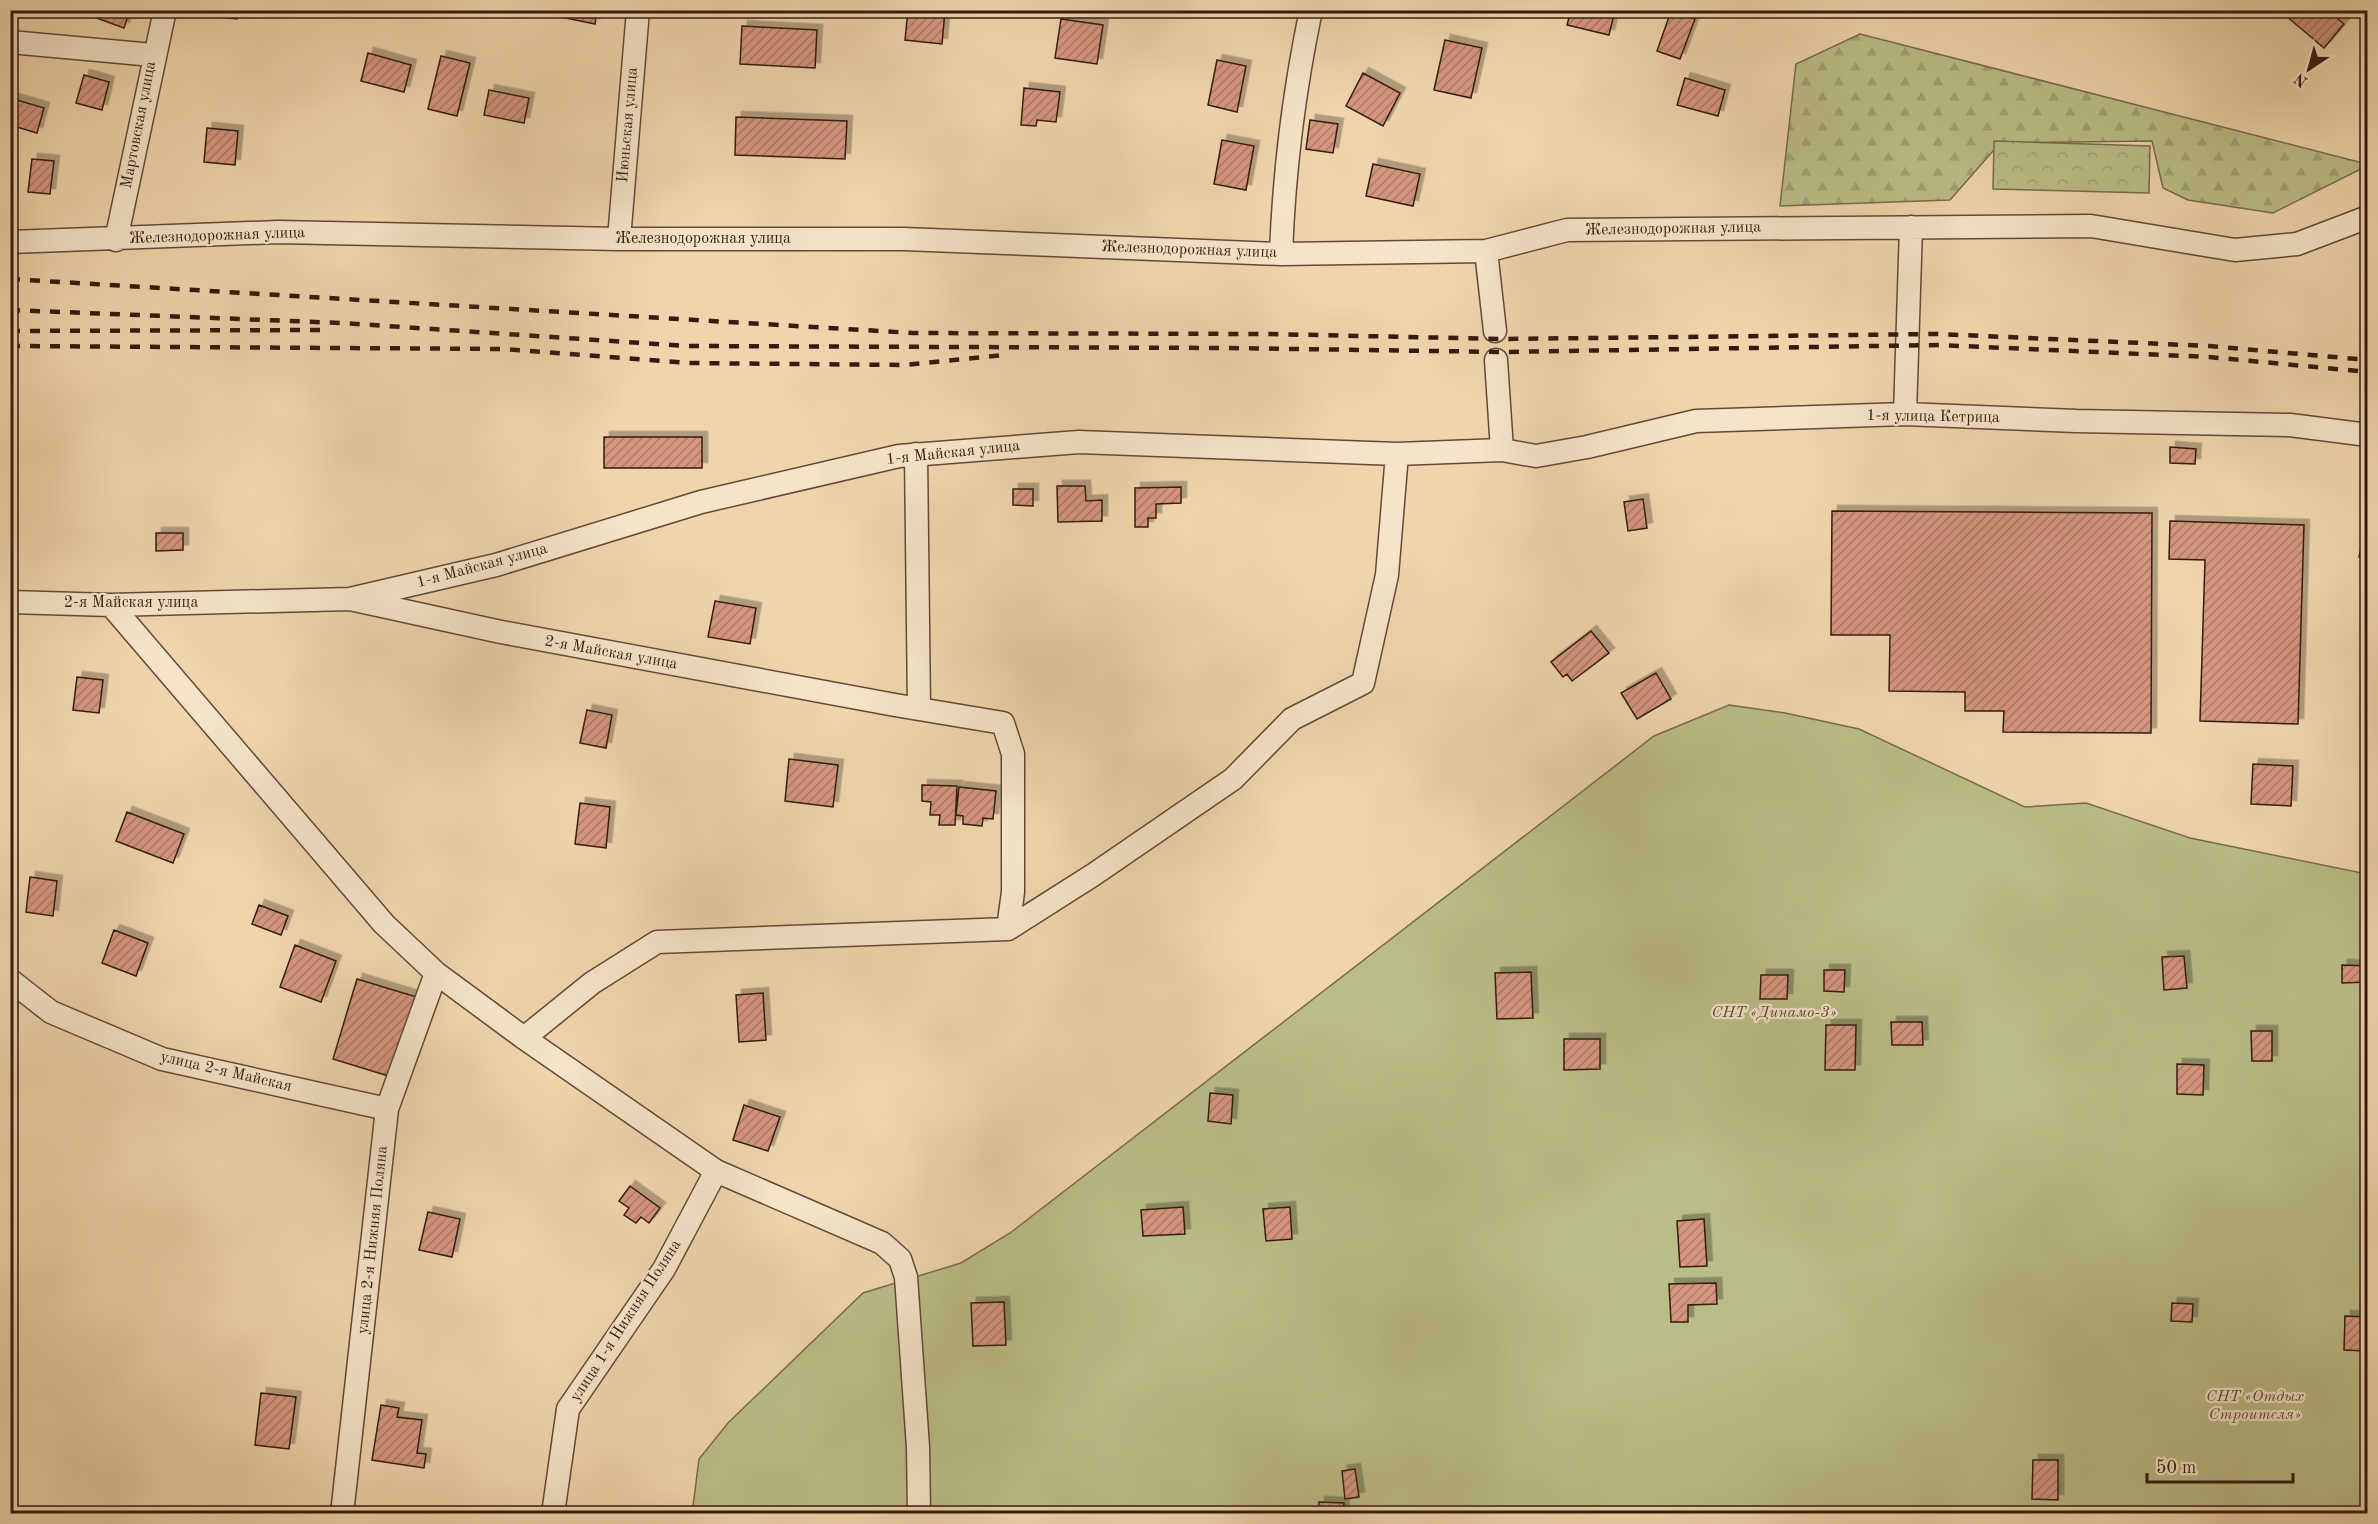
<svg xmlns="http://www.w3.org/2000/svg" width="2378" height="1524" viewBox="0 0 2378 1524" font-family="'Old Standard TT',serif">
<defs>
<pattern id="forest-firs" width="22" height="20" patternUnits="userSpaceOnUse" patternTransform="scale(1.5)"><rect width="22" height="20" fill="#bbbd88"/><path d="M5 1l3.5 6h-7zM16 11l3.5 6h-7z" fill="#a1a274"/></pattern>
<pattern id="park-crowns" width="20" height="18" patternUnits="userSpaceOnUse" patternTransform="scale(1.5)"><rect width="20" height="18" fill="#bbbd88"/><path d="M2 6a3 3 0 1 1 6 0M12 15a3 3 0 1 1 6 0" fill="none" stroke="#a1a274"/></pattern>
<pattern id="building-hatch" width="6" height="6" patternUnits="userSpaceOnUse" patternTransform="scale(1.5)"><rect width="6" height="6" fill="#d5967f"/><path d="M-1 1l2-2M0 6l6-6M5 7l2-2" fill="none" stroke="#ae7a66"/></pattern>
<filter id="shadow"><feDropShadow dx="5.5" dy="-5.5" stdDeviation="0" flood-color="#0004"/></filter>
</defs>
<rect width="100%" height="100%" fill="#f0d5ac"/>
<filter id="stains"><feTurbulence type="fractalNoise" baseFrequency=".00333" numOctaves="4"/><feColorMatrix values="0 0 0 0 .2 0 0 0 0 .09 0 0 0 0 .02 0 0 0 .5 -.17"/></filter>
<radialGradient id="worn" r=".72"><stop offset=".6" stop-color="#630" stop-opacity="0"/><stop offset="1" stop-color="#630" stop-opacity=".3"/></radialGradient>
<path fill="url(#forest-firs)" stroke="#786c4c" stroke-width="1.5" d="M1860,34L2367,164V166L2273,213L2188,200L2163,188L2152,141L2000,143L1950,200L1780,206L1796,64Z"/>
<path fill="url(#park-crowns)" stroke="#786c4c" stroke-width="1.5" d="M1994,141L2150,146L2149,193L1993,189Z"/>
<path fill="#bbbd88" stroke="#786c4c" stroke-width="1.5" d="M1729,705L1785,713L1859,729L2025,807L2086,803L2190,838L2367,874V1513L692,1514L699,1459L728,1423L863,1293L961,1263L1010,1233L1654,736Z"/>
<path fill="url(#building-hatch)" stroke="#341a0f" stroke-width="1.5" filter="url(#shadow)" d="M84,10H130L124,28L83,13Z
M210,10H238L237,19L210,16Z
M551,10H597L595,24L551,15Z
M908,10L945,11L942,44L905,40Z
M1571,10H1615L1609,35L1567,25Z
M2279,10H2327L2344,24L2324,48Z
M1671,11L1695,19L1680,59L1657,51Z
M1061,19L1103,25L1097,64L1055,58Z
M742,26L817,30L815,68L740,64Z
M1445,40L1482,48L1471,98L1434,90Z
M368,53L411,65L404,92L361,81Z
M441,56L470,63L457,116L428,109Z
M1217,60L1246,66L1237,112L1208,105Z
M1363,73L1400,93L1383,126L1346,106Z
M84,75L109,82L102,110L76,103Z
M1685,78L1725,90L1718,116L1677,105Z
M1024,88L1060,92L1056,122L1037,120L1036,126L1021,125Z
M489,90L529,98L524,123L484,115Z
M10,98L44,108L37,133L10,125Z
M736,117L847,121L845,159L735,155Z
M1310,120L1338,124L1333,153L1306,149Z
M207,128L238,131L235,165L204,162Z
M1222,140L1254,146L1246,190L1214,184Z
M32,159L54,161L50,194L28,192Z
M1373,164L1420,174L1413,206L1366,196Z
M604,437H702V468H604Z
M2170,447L2196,449L2195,464L2170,463Z
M1057,486H1085L1086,501L1102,500V521L1058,522Z
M1181,487V503L1156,504V518H1148V527H1135V488Z
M1013,489H1033V506L1013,505Z
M1643,499L1647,528L1628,531L1624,502Z
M1832,511L2152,513L2151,733L2003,732L2004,711H1965V692L1889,691L1890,635H1831Z
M2368,519V559L2359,557Z
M2170,521L2304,525L2298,724L2200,721L2205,560L2169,559Z
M156,533H183V550L156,551Z
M715,601L756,608L750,644L708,637Z
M1591,631L1609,653L1572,681L1567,674L1563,677L1551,662Z
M1656,673L1671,699L1637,719L1621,693Z
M77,677L103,680L99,713L73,710Z
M587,710L612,715L606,748L580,743Z
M789,759L838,765L833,807L785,801Z
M2253,764L2293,766L2291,806L2251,804Z
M922,785L957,786L955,825H939L940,815H930L931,802L922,801Z
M959,787L996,791L993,819L983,818L982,826L963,824V816L956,815Z
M580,803L610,807L606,848L575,844Z
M127,812L184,834L173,863L116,841Z
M30,877L57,881L53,916L26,912Z
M259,905L288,916L281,935L252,924Z
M114,930L148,943L136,976L102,963Z
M295,945L336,961L321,1002L280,987Z
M2184,956L2187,988L2164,990L2162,957Z
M2342,965L2368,966V982L2342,983Z
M1824,970H1845L1844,992L1824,991Z
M1531,972L1533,1018L1497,1019L1495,973Z
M1761,975H1788L1787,999H1760Z
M357,979L420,998L395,1078L333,1059Z
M763,993L766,1040L739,1042L736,995Z
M1891,1022H1922L1923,1045H1892Z
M1826,1025H1856L1855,1070H1825Z
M2251,1031H2272V1061H2252Z
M1564,1039H1600V1069L1564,1070Z
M2177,1064L2204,1065L2203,1095L2177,1094Z
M1210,1093L1233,1095L1231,1124L1208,1121Z
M744,1105L780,1117L768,1151L733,1140Z
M630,1186L660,1208L649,1223L641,1217L636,1223L624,1215L629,1208L619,1201Z
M1183,1207L1185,1234L1143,1236L1141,1210Z
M1290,1207L1292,1239L1266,1241L1263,1209Z
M428,1212L460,1219L452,1257L419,1250Z
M1704,1219L1707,1266L1680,1267L1677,1221Z
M1716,1283L1717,1304L1688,1305V1322H1671L1669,1284Z
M1004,1302L1006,1345L973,1346L971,1303Z
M2172,1303L2193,1304L2192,1322L2171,1321Z
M2345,1316L2367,1317L2366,1351L2344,1350Z
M261,1393L296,1397L289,1449L255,1445Z
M381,1405L399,1408L397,1417L422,1420L417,1453L426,1454L424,1468L372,1460Z
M2033,1460H2058V1500L2032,1499Z
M1355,1469L1359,1497L1345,1499L1342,1471Z
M1319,1502L1344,1503L1343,1514H1318Z"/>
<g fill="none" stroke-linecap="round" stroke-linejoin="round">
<g stroke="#634936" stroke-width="25">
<path id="street" d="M10,42L153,55
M619,239L638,10
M116,240L165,10
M10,242L278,232L619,239H904L1281,254L1486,251L1567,230L2091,226L2235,250L2297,244L2368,217
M1486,251L1495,331
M1281,254C1284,172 1294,91 1311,10
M1496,360L1502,450
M1905,414L1911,227
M916,454L919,709
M350,599L496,565L701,502L899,456L1079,442L1397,454L1502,450L1536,456L1587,447L1696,421L1905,414L2076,421L2290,425L2368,435
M10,602L111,605L350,599L501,632L895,705L1003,723L1013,754V892L1008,929
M111,605L384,924L436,973L524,1038L716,1171L882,1243L900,1259L906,1277L918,1447L919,1514
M10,980L51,1012L162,1059L387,1109
M524,1038L592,983L657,942L1008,929L1093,875L1233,779L1292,719L1363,683L1387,575L1397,454
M342,1514L387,1109L436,973
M553,1514L568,1409L664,1269L716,1171"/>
</g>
<use href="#street" stroke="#f5e4c9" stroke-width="22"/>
<path stroke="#341a0f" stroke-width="4.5" stroke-dasharray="10 10" stroke-linecap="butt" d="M10,279L913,333L1268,334L1504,339L1938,334L2209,346L2368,360
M10,310L342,323L687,346L1229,348L1502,352L1939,345L2209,357L2368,372
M10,331L324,330
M10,346L504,349L689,363L904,365L1005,355"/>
</g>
<g text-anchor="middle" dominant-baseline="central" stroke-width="4.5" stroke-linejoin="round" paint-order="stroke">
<g font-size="16" fill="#341a0f" stroke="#f5e4c9">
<text transform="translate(139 125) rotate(-79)">Мартовская улица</text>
<text transform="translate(628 125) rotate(-85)">Июньская улица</text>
<text transform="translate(1673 229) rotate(-1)">Железнодорожная улица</text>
<text transform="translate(217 236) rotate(-2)">Железнодорожная улица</text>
<text x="703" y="239">Железнодорожная улица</text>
<text transform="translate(1189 250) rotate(2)">Железнодорожная улица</text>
<text transform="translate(1933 417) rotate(1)">1-я улица Кетрица</text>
<text transform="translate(953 453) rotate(-6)">1-я Майская улица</text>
<text transform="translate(482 566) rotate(-15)">1-я Майская улица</text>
<text x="131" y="603">2-я Майская улица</text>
<text transform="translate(611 653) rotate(10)">2-я Майская улица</text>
<text transform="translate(226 1072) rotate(13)">улица 2-я Майская</text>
<text transform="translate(373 1240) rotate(-84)">улица 2-я Нижняя Поляна</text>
<text transform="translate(626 1321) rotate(-57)">улица 1-я Нижняя Поляна</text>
</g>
<g font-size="16" font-style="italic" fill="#5c4b33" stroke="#f5e4c9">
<text x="1774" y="1013">СНТ «Динамо-3»</text>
<text x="2255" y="1397">СНТ «Отдых<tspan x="2255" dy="18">Строителя»</tspan></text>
</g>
</g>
<rect width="2378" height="1524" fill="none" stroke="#f0d5ac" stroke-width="36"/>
<rect x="12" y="12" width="2354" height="1500" fill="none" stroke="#341a0f" stroke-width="3"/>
<rect x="18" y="18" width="2342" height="1488" fill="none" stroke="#341a0f" stroke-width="1.5"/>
<g transform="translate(2309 69) rotate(216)" stroke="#f5e4c9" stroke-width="4.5" paint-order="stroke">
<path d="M0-4.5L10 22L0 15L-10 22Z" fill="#341a0f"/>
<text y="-9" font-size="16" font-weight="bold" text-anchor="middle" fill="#341a0f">N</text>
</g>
<path d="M2147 1473v9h146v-9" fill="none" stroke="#341a0f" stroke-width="3"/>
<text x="2156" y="1473" font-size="18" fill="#341a0f" stroke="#f5e4c9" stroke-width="4.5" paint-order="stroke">50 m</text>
<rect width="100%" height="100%" filter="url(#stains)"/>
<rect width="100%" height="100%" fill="url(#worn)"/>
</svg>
